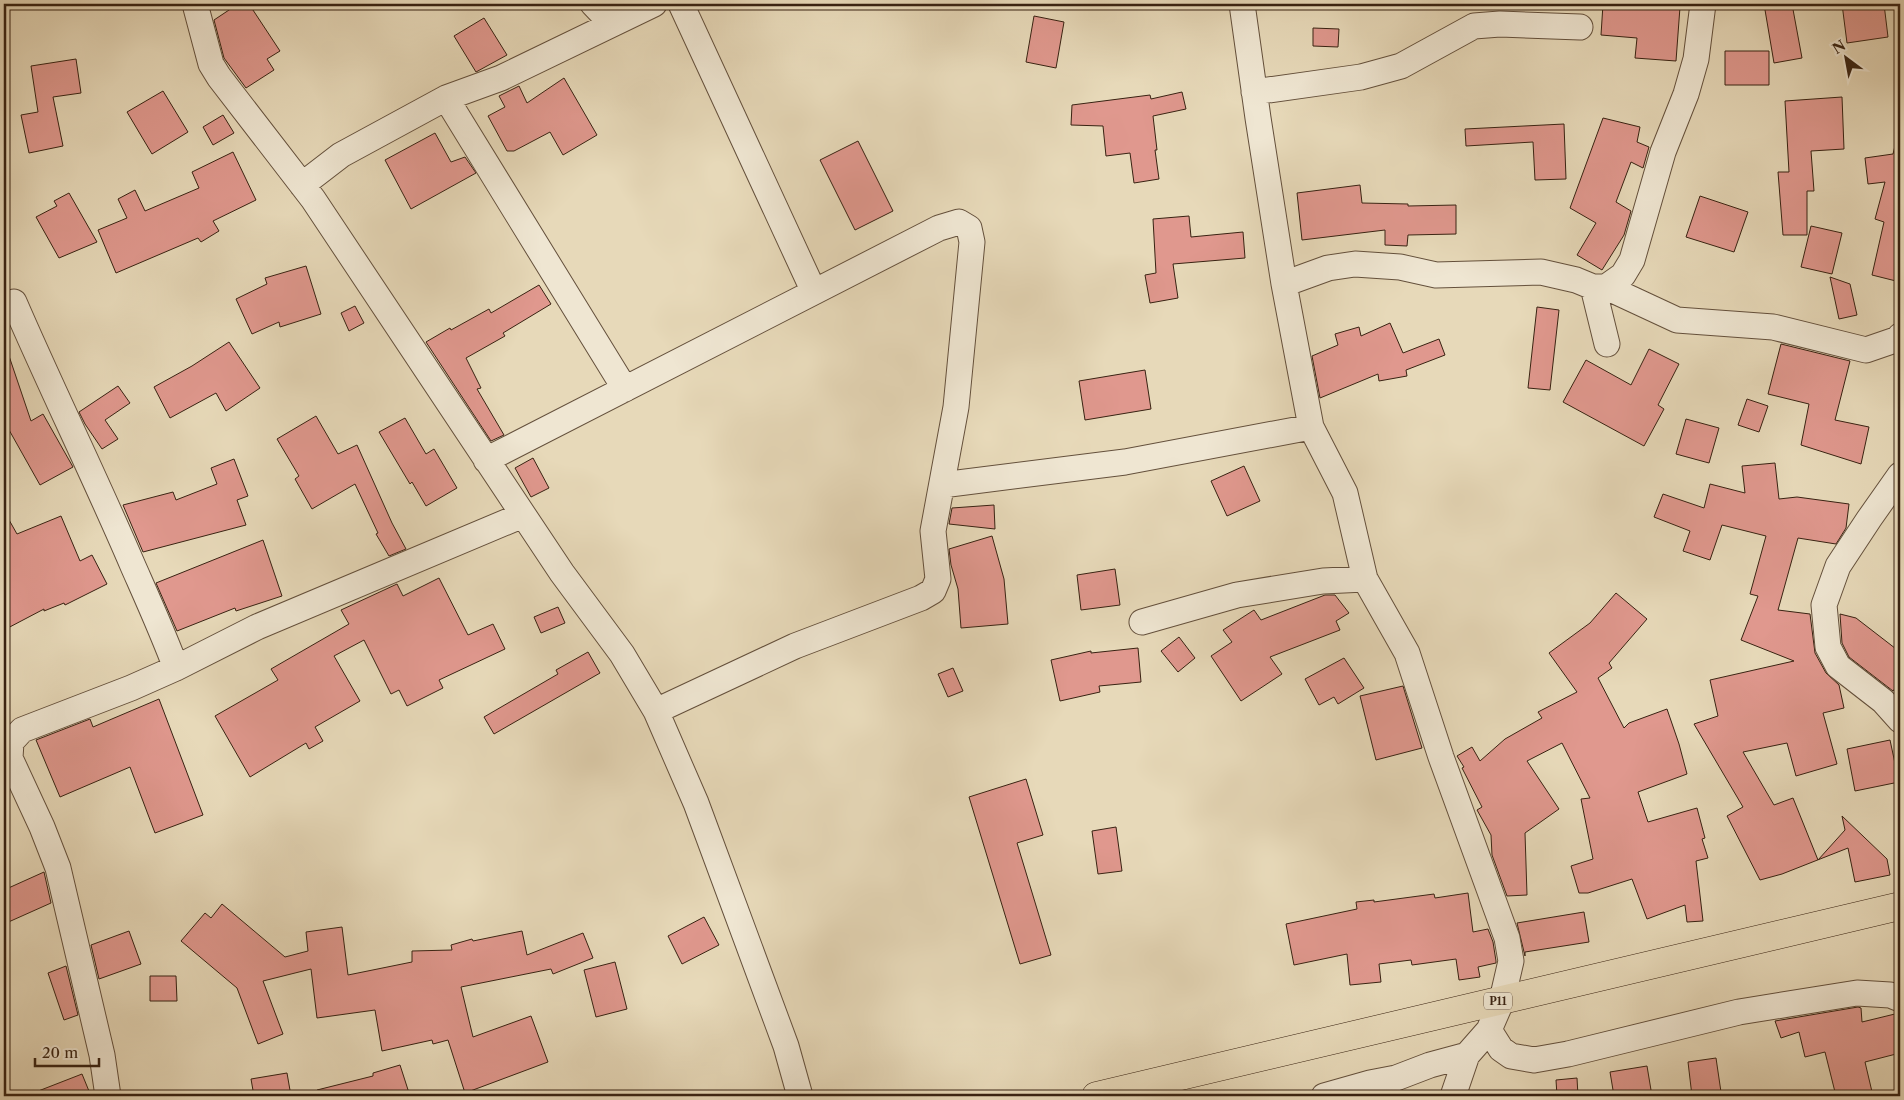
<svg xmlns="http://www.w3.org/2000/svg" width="1904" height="1100" viewBox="0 0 1904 1100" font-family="'Libre Caslon Text',serif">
<rect width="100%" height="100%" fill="#e7d9b9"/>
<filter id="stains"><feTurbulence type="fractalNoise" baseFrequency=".004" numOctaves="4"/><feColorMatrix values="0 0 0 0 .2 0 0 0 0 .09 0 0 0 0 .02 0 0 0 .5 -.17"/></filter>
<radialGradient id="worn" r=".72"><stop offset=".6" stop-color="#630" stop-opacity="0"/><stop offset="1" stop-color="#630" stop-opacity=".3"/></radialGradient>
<path fill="#e0988e" stroke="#382212" d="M238,4H249L280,51L267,59L274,70L246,88L224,58L214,20Z
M1603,4L1680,7L1676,61L1635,58L1637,38L1601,35Z
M1764,4H1792L1802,58L1774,63Z
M1842,4H1884L1888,37L1847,43Z
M1034,16L1064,22L1056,68L1026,62Z
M484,18L507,55L476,72L454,36Z
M1313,28L1339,29L1338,47L1313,46Z
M1725,51H1769V85H1725Z
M76,59L81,93L53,97L63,146L29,153L21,115L38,112L31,66Z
M564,78L597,135L563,155L550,132L514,151H507L488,116L505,107L499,96L519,86L527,103Z
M163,91L188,132L152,154L127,112Z
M1182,92L1186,109L1153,116L1157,150H1155L1159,179L1134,183L1130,153L1106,156L1103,126L1071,125L1072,105L1150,95L1151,99Z
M1842,97L1844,149L1811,151L1814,191H1807V235H1783L1778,172H1789L1785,101Z
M223,115L234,133L213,145L203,127Z
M1603,118L1640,127L1637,142L1649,147L1643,168L1631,162L1616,202L1631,211L1624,235L1602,270L1577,255L1596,223L1570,208Z
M1564,124L1566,179L1535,180L1533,142L1466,146L1465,129Z
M435,133L451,162L465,157L476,173L411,209L385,160Z
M858,141L893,211L855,230L820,160Z
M1895,146L1900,147V282L1872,275L1884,222L1875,219L1885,182L1868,184L1865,158L1893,154Z
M233,152L256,200L213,221L219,231L201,242L198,238L116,273L98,230L127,218L118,199L135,190L145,211L199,188L192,172Z
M1360,185L1362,203L1408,204V206L1456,205V234L1408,235L1407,246L1385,245V230L1302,240L1297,193Z
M69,193L97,242L59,258L36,217L57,206L54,201Z
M1700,196L1748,212L1734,252L1686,237Z
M1189,216L1191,237L1243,232L1245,258L1173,264L1178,298L1150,303L1145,275L1156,273L1153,219Z
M1811,226L1842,233L1832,274L1801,267Z
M306,266L321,314L280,327L279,322L252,334L236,299L267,284L265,278Z
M1830,277L1850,284L1857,315L1839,319Z
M539,285L551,304L503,333L505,336L466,358L481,388L477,389L504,435L491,441L426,342L450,328L451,330L489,309L491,313Z
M355,306L364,323L349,331L341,313Z
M1537,307L1559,310L1550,390L1528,388Z
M1390,323L1403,353L1439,339L1445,355L1406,370L1407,376L1379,381L1378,374L1320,398L1312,356L1338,345L1335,334L1359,327L1361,336Z
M229,342L260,388L226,411L216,393L170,418L154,387L192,366Z
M1781,344L1850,361L1835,420L1869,427L1861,464L1801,445L1809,404L1768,394Z
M1649,349L1679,364L1658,405L1664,409L1644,446L1563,402L1586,360L1631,385Z
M4,350H7L31,421L43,414L73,467L40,485L4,421Z
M1145,370L1151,409L1085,420L1079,381Z
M118,386L130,403L105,420L118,439L102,449L85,424L79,412Z
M1747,399L1768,406L1759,432L1738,425Z
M316,416L338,454L357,445L392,523L406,549L389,556L376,534L378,533L355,484L312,509L295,479L299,476L277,439Z
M405,418L426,454L434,449L457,488L426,506L412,482L410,484L379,432Z
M1686,419L1719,428L1709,463L1676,454Z
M533,458L549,488L531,497L515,468Z
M234,459L248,496L237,500L246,525L143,552L123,505L173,492L176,500L217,484L211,468Z
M1775,463L1779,499L1797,497L1849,504L1846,528L1836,544L1798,538L1778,610L1810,614L1815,653L1826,673L1839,685L1844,708L1823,713L1837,764L1796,776L1787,743L1743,752L1774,805L1793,798L1818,860L1845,830L1842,816L1887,859L1890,875L1855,882L1848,848L1782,874L1760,880L1727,816L1743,807L1694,724L1718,716L1710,680L1794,661L1741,640L1758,596L1750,594L1766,536L1722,525L1710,560L1683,551L1690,531L1654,517L1663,494L1704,508L1710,484L1745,493L1742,466Z
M1244,466L1260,501L1227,516L1211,481Z
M994,505L995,529L949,524L952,508Z
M4,511L17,534L61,516L80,561L92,555L107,584L65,605L64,603L44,611V609L4,630Z
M992,536L1004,579L1008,624L961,628L958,589L951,565L949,549Z
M263,540L282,596L236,611L235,608L177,631L156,583Z
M1115,569L1120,605L1081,610L1077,575Z
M439,578L468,635L493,624L505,649L439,680L443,688L407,706L399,690L391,694L364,640L334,656L360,701L315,727L323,741L309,749L306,743L250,777L215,716L278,680L271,669L349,624L341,610L397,584L403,596Z
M1616,593L1647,619L1609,663L1612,668L1598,678L1624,728L1629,723L1667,709L1679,744L1687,774L1638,792L1648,822L1697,808L1705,838L1702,839L1708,858L1696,861L1703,921L1687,922L1685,905L1647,919L1632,879L1588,893H1579L1571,866L1593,859L1581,799L1590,798L1562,743L1527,761L1559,809L1525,833L1527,895L1507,896L1492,855L1491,835L1477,810L1482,807L1462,768L1464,767L1457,756L1472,747L1480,761L1505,739L1542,718L1538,712L1577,692L1549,653L1590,623Z
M1325,595H1335L1349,613L1336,621L1340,630L1270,657L1282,674L1241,701L1211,656L1232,642L1223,630L1254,610L1261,620Z
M558,607L565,623L541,633L534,617Z
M1840,614L1856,618L1900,652V682L1893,691L1849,657L1842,643Z
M1179,637L1195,658L1178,672L1161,651Z
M1138,648L1141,682L1099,686L1100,692L1060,701L1051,660L1091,651V653Z
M588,652L600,673L494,734L484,717L558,674L556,670Z
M1344,658L1364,688L1338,704L1334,697L1319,705L1305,679Z
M953,668L963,691L948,697L938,674Z
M1403,686L1422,748L1376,760L1360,696Z
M159,699L203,815L155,833L130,767L60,797L36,740L90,719L93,727Z
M1890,740L1899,782L1855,791L1847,749Z
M1026,779L1043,835L1017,843L1051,955L1020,964L969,797Z
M1116,827L1122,871L1098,874L1092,831Z
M44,872L51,903L4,924V890Z
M1468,893L1473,932L1488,929L1493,942L1496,961V963L1478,967L1480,977L1459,980L1456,959L1412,965L1411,960L1379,964L1381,982L1350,985L1347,954L1294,965L1286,924L1357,909L1356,902L1374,900V902L1434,894L1435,898Z
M222,904L285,957L308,951L306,932L342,927L348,975L412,962V951L452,950L451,945L472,939L473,941L522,931L527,955L583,933L593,958L553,974L551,969L461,987L473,1037L531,1016L548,1062L465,1093L448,1040L433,1044L432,1040L382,1051L375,1010L317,1018L311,969L263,981L283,1034L258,1044L237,988L181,941L205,913L211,918Z
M1584,912L1589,942L1525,952V956L1517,923Z
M704,917L719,945L682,964L668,936Z
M129,931L141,964L99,979L91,945Z
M615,962L627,1009L596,1017L584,970Z
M66,966L78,1015L64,1020L48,973Z
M150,976H176L177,1001H150Z
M1858,1007L1861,1008L1862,1022L1899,1013L1900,1053L1865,1062L1873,1096H1836L1825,1052L1805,1057L1799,1032L1781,1038L1775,1021Z
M1716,1058L1721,1092L1692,1096L1688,1062Z
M400,1065L410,1096H318L317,1090L373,1076V1073Z
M1647,1066L1652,1096H1614L1610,1072Z
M287,1073L291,1096H254L251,1079Z
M82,1074L91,1096H29L28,1095Z
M1577,1078L1578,1096H1557L1556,1080Z"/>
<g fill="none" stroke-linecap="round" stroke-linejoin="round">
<g stroke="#64503c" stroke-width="27">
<path id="street" d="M195,4L211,64L219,77L313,199L562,573L622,654L656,711L696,803L786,1046L800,1096
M593,4L612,24
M681,4L814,292
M1242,4L1258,118L1284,284L1311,427L1345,493L1365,579
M1254,92L1361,77L1401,66L1474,26L1500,24L1580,27
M446,98L625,389
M302,185L341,155L446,98L501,78L654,4
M1284,284L1328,268L1355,264L1400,267L1436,275L1541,272L1576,280L1593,287H1606L1623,275L1632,260L1663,152L1686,94L1696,59L1703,4
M1593,287L1607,344
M1606,287L1677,320L1773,327L1866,350L1898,339L1900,336
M14,302C52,390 95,477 133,566C148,600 163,633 176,668
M486,460L939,228L959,222L969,228L972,242L956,407L933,531L938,579L933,591L921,598L795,646L656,711
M1900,475L1869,519L1838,566L1824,605L1828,647L1838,666L1883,701L1900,720
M942,485L1125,462L1311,427
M1142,622L1237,595L1323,581L1365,579L1407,653L1441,757L1507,938L1511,961L1502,1000L1489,1030L1467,1055L1453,1096
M1489,1030L1501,1049L1511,1056L1534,1060L1568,1054L1739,1012L1857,993L1890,995L1900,999
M108,1096L102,1055L58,868L42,827L10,758L11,742L22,730L131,688L176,668L257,627L523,515
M1324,1096L1370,1083L1396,1078L1430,1065L1467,1055"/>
</g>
<g stroke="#382212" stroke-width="29">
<path id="primary" d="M1096,1096L1900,906"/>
</g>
<use href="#street" stroke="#efe6d2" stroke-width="25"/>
<use href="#primary" stroke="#e7d9b9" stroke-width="28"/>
</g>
<g text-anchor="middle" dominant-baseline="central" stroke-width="5" stroke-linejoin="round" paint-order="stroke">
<rect fill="#efe6d2" stroke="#6f5d4c" stroke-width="1" x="1484" y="992.5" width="28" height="17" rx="4"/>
<g font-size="11" font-weight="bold" fill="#382212">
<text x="1498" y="1001">P11</text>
</g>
</g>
<rect width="1904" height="1100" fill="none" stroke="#e7d9b9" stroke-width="20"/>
<rect x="5" y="5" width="1894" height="1090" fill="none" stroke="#382212" stroke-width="2.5"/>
<rect x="10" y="10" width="1884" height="1080" fill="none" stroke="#382212"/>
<g transform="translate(1846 58) rotate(328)" stroke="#efe6d2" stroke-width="4" paint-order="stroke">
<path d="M0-4L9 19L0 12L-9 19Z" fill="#382212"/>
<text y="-8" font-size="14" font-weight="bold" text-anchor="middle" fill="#382212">N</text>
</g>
<path d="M35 1058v8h64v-8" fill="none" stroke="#382212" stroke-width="2.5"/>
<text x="42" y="1058" font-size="15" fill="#382212" stroke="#efe6d2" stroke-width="4" paint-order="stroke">20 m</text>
<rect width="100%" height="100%" filter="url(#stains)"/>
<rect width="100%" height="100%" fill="url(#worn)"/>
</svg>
